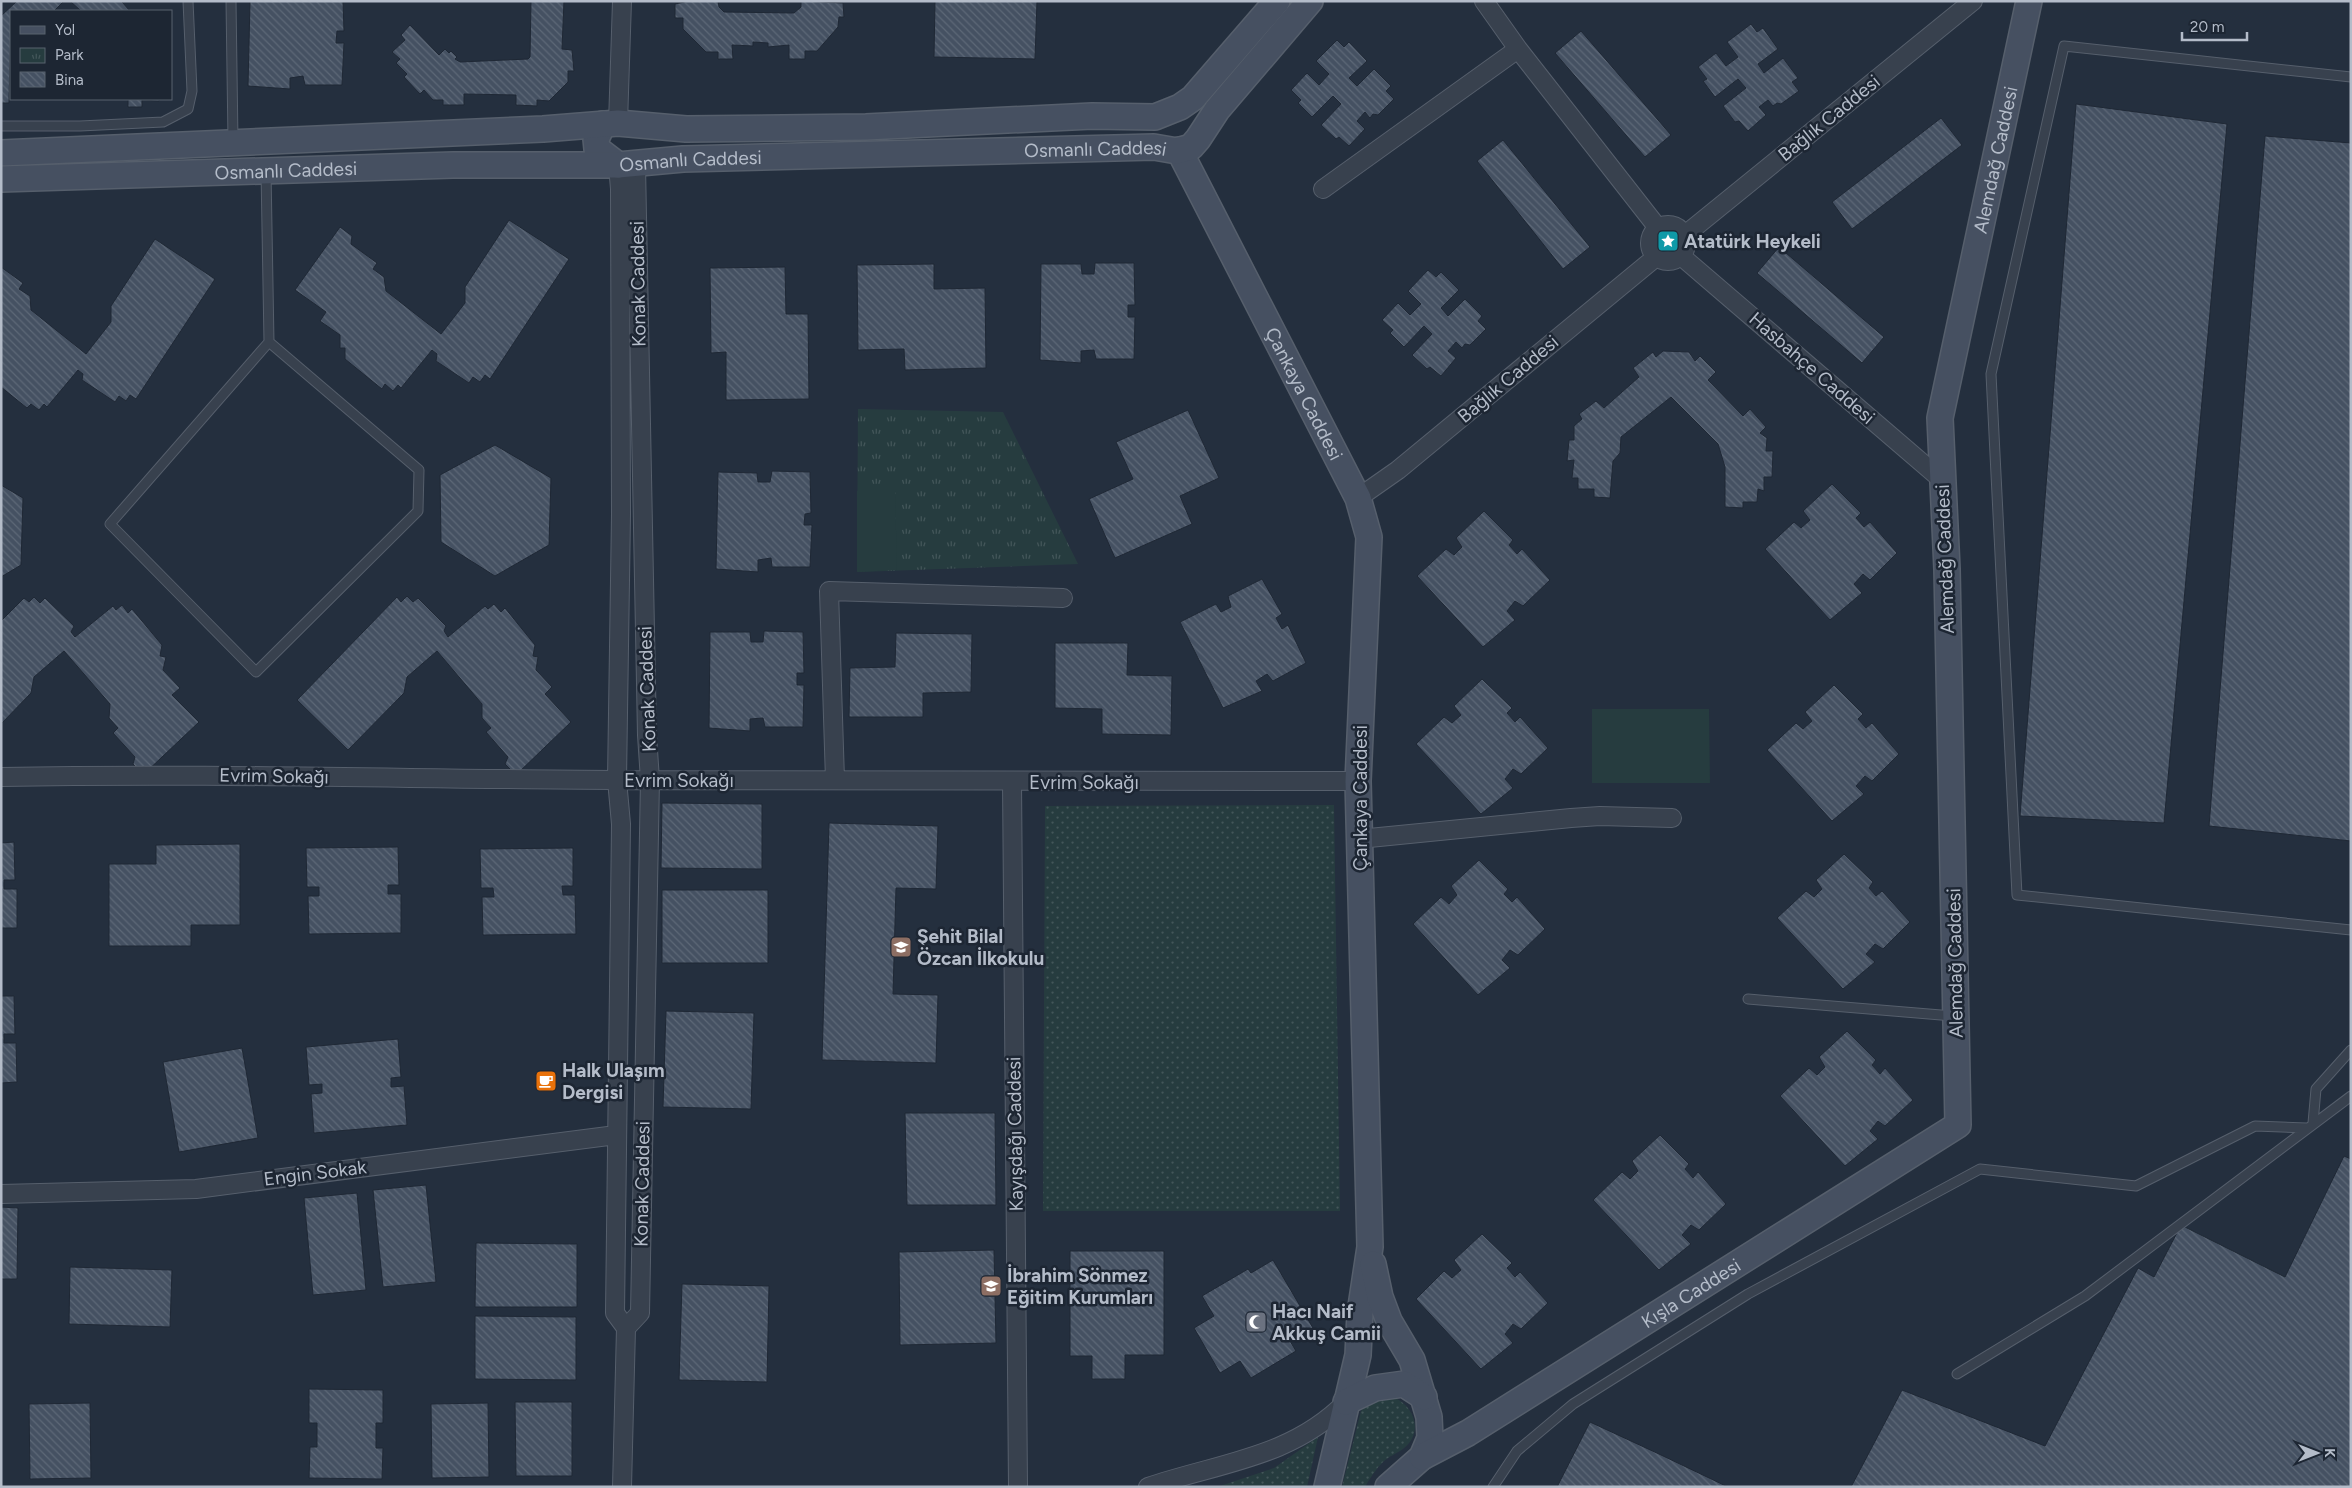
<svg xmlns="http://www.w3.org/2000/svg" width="2352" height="1488" viewBox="0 0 2352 1488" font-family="Figtree,sans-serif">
<defs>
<pattern id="grass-dots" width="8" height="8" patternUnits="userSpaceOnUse" patternTransform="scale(1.25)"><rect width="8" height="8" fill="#263c3f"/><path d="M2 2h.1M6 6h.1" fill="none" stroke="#435659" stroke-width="1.8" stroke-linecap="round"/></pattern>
<pattern id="park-tufts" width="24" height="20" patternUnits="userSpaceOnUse" patternTransform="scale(1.25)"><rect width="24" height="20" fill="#263c3f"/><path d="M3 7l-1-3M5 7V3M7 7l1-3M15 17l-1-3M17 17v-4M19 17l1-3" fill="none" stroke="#435659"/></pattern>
<pattern id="building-back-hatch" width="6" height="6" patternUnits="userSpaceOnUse" patternTransform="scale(1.25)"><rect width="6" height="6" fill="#455162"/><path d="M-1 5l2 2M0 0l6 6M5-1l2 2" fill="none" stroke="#5d6877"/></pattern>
</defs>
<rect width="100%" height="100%" fill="#242f3e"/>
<path fill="url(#grass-dots)" d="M1334,805L1340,1211H1043L1045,806Z
M1393,1397C1415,1406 1424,1433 1403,1449C1396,1454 1389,1456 1383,1462C1376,1469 1370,1478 1365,1487H1342L1361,1411L1372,1400Z
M1318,1437L1307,1487H1217L1274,1468Z"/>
<path fill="url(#park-tufts)" d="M858,409L1003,412L1078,564L857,572Z"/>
<path fill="#263c3f" d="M857,491H895L897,570L857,572Z
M1592,709H1709L1710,783H1592Z"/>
<path fill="url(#building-back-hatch)" stroke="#1f2835" d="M17,1H64L54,11H11L9,103H1V16Z
M70,1H121L130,11H81Z
M250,1H343L344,31H337L336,43H344L342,85H305L303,76L290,78V89L248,86Z
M531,1H564L562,49L572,50L574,71H568V82L549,101L537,100V106L516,105V95L464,94V105H443V100H433L424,90L420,94L404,77L407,74L396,63L400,59L392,52L405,40L401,35L410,25L439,55L445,49L449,53L451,51L457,57L455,59L460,62L528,59L530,57Z
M718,1L719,7L724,12L794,13L801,7V1L843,3L844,17H839L838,27L817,51H805V59H789V45L768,47V43L753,42V46L732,45L733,59H718V52H706L683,29V18H675V4L689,1Z
M935,1H1037L1035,59L934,57Z
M1751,24L1757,32L1763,28L1778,49L1758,64L1764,73L1783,58L1798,78L1792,82L1799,91L1781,104L1777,103L1773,106L1768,100L1759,107L1766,115L1748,131L1739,121L1735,122L1723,106L1746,88L1738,79L1715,97L1703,81L1707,79L1698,67L1716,53L1726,66L1738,57L1727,42Z
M1581,31L1671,135L1645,157L1555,53Z
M1337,40L1344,47L1349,42L1367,61L1349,78L1357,86L1374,69L1391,86L1386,91L1394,99L1378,115L1373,114L1370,118L1365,112L1357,121L1365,129L1349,146L1339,137L1336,139L1321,125L1341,104L1333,96L1312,117L1298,103L1301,100L1291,90L1307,73L1319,85L1329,74L1316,61Z
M128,99H159V101L142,100V107H128Z
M2076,104L2227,124L2164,823L2020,816Z
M1941,118L1962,145L1852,229L1832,202Z
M2265,136L2351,143V841L2209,826Z
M1503,140L1590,247L1563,269L1477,161Z
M509,220L569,259L490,379L485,375L480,382L473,377L469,383L436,361L437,354L432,350L401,388L398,385L393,391L385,384L382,389L345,359V348H340V335L320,321L326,312L295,290L340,227L352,236L351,244L377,263L373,269L384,277L386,291L441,334L465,303V287Z
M155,239L215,279L136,399L130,395L126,401L119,396L115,402L82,380L83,374L78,370L47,407L44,404L39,410L31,404L27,408L1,387V267L23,283L19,289L30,296L31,310L86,354L111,322V306Z
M1779,247L1884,337L1862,363L1757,273Z
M1095,263H1134L1135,305H1128V317H1135L1134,359H1096L1094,350L1081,351V363L1040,360L1041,264H1081L1082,274H1094Z
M934,264V289L985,288L986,368L905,370L904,349L858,350L857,265Z
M785,267L786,314H808L809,399L726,400V352L711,353L710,268Z
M1428,270L1436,277L1441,272L1459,290L1441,308L1448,316L1465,299L1482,316L1478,321L1486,329L1470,345L1465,344L1462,348L1456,342L1448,351L1456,358L1441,376L1430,367L1427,369L1412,355L1432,334L1424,326L1404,347L1390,333L1393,330L1382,320L1398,303L1410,315L1421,304L1408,291Z
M1663,351L1689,352L1695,361L1700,356L1716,372L1708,380L1743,416L1750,409L1766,427L1760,433L1767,438L1766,451H1773L1772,477H1764V491L1758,489L1757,502H1743V508L1725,507V467L1718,444L1671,397L1621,437L1620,453L1613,461L1610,498L1594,497V489H1578V478H1572L1574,460L1567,461L1569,440H1574V426L1582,419L1579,414L1596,401L1604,408L1639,377L1633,368L1653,352L1656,357Z
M1188,410L1219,478L1180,496L1192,524L1115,558L1089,499L1133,479L1116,442Z
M495,445L551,478L549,545L495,576L441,542L440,475Z
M772,471L810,472L811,513L805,514L804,525H812L810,567H772L771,558L758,560V572L716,569L718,472L757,473L758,482H770Z
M1832,484L1861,513L1856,518L1864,527L1870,522L1897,553L1870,580L1863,574L1854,584L1862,593L1830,620L1765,549L1794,522L1801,528L1810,520L1803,511Z
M1,485L23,498L21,565L1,577Z
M1484,511L1513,540L1509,545L1517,554L1522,549L1550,580L1523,606L1515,601L1507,611L1515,620L1483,647L1417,576L1446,549L1454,555L1462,547L1456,538Z
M1262,579L1282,614L1276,618L1282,629L1288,625L1306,663L1273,681L1267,674L1256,681L1262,691L1223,708L1180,622L1216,604L1221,612L1231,607L1228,596Z
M407,596L413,602L418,598L446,626L444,631L448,637L485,606L488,609L494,604L501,612L505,608L535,645L533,656L538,657L536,670L552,687L545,694L571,722L516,775L505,764L508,757L486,732L491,728L482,718V704L437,651L407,677L404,693L348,750L297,700L397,597L401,602Z
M34,597L40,603L45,598L74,626L71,632L75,637L113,606L116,610L122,605L128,613L132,609L162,645L160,656L166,657L163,670L180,688L172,695L199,722L143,775L133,764L135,757L113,733L118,728L109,718L110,704L64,651L34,677L31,693L1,724V621L24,598L29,602Z
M764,631L803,632L804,673H797V685H804L803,727H765L763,718L750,719V731L709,728L710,632H750L751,642H763Z
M896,633L972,634L971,692L923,693V717H849L850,668L895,667Z
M1055,643H1128L1127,675L1172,676L1171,735L1102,734V709L1055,708Z
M1482,679L1512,708L1507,713L1515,722L1520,717L1548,748L1521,774L1513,769L1505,779L1513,788L1481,814L1416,744L1444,717L1452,723L1461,715L1454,706Z
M1834,685L1863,714L1858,719L1866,728L1872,723L1899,754L1872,781L1865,776L1856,786L1864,794L1832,821L1767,750L1796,723L1803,729L1812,721L1805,712Z
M662,803L762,804V869L661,868Z
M829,823L938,826L936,889L896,888L893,994L938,995L936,1063L822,1060Z
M14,842L15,880H4V889H17V928H1V843Z
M240,844V925H191V946H109V864H156V845Z
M398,847L399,885H388V894H401V933L309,934L308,896H319V887H307L306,848Z
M573,848V886H562L563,895H575L576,934L483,935L482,897H494L493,888H481L480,849Z
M1844,854L1873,882L1869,888L1876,896L1882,891L1910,922L1883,949L1875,944L1866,954L1875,962L1843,989L1777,918L1806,891L1814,897L1822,889L1816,880Z
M1479,860L1508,889L1504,894L1512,902L1517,897L1545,929L1518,955L1510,950L1502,960L1510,968L1478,995L1413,924L1441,897L1449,904L1457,895L1451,886Z
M662,890H768V963H662Z
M1,996H14L15,1034H4V1043H16L17,1082L1,1083Z
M666,1011L754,1013L751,1109L663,1107Z
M1847,1031L1876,1060L1872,1065L1880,1074L1885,1068L1913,1100L1885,1126L1878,1121L1870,1131L1878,1139L1845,1166L1780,1096L1809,1068L1817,1075L1825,1067L1819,1057Z
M398,1039L401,1077L391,1078V1087L404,1086L407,1125L314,1133L311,1094L322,1093V1084L309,1085L306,1047Z
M242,1048L258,1138L179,1152L163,1062Z
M905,1113H995L996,1205H907Z
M1660,1135L1689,1164L1685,1169L1693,1178L1698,1172L1726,1204L1699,1230L1691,1225L1682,1235L1691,1244L1659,1270L1593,1200L1622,1172L1630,1179L1638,1171L1632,1161Z
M2344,1156L2351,1159V1487H1851L1902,1390L2045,1446L2138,1268L2154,1277L2181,1225L2285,1277Z
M426,1185L436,1282L383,1287L373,1190Z
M357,1193L366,1290L313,1295L304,1198Z
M1,1207L18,1208L17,1279H1Z
M1482,1234L1512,1263L1507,1268L1515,1277L1520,1272L1548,1303L1521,1329L1513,1324L1505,1334L1513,1343L1481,1369L1416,1299L1444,1271L1452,1278L1461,1270L1454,1260Z
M476,1243L577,1244V1307H475Z
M994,1250L996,1343L900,1345L899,1252Z
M1070,1251H1164V1355H1125V1379H1092V1356H1070Z
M1273,1260L1313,1328L1290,1341L1296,1351L1251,1378L1240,1361L1220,1373L1194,1328L1214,1316L1202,1296L1248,1269L1251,1273Z
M70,1267L172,1270L170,1327L69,1324Z
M682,1284L769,1286L767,1382L679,1380Z
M475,1316L576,1317V1380L475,1379Z
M309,1389L383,1390V1423H376V1448H383L382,1479L309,1478L310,1447H317V1423H309Z
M515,1402H572V1476H516Z
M90,1403L91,1478L30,1479L29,1404Z
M488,1403L489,1477L432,1478L431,1404Z
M1590,1422L1659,1454L1728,1487H1557Z"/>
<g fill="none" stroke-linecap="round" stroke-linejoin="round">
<g stroke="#565f6c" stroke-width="11">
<path id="service" d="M231,1L233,141
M2351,77L2064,46L1991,374L2017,895L2351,930
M1,126H80L163,122L188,109L192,91L188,1
M266,171L269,342L110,524L256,672L418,511L419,470L269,342
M1748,999L1953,1016
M2313,1123L2316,1089L2351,1050
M1957,1374L2085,1296L2351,1096
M1493,1487L1517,1451L1573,1404L1748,1294L1980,1169L2136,1186L2255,1126L2307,1128"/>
</g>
<g stroke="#565f6c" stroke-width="20">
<path id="minor" d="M1484,1L1518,49L1658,228
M618,123L622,1
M618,165L620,189L621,514L617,780L621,824L615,1313L626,1328L622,1487
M1323,189L1518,49
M1650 243a18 18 0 1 1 36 0a18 18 0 1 1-36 0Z
M1685,235L1973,1
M1681,256L1942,480
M1358,498L1398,470L1656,257
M1,777C206,773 410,779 615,780C862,782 1110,783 1358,781
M835,780L829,591L1063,598
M1012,782L1018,1487
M1359,839L1571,818L1600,816L1672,818
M1,1194L196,1189L616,1135
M626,1328L640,1313L650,780L647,735L636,165
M1148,1487C1218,1463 1291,1458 1346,1402"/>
</g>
<g stroke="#565f6c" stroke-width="28">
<g id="secondary">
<path d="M603,124L596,139L597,149L618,165"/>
<path id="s1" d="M1179,150L1358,498L1369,537L1358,781L1370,1247L1360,1313L1358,1355L1327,1487"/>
<path d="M1,153L543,129L618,123L686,129L866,127L1092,116L1155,117L1180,107L1193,98L1277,1"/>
<path id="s2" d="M1,179L453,165H618L683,159L1154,147L1177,151L1191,147L1198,139L1217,110L1310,1"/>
<path d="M1373,1264L1380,1297L1389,1321L1412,1360L1429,1417L1430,1438L1422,1457L1388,1487"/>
<path d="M1346,1402L1375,1388L1404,1384L1424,1397"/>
<path id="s3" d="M1422,1457L1468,1433L1958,1125L1947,569L1940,418L2029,1"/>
</g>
</g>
<use href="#service" stroke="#38414e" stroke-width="9"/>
<use href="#minor" stroke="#38414e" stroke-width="18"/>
<use href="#secondary" stroke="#465061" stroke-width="25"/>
</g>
<defs>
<g id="sight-square" transform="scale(1.125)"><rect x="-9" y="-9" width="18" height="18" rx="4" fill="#0f9aa8" stroke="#1d2633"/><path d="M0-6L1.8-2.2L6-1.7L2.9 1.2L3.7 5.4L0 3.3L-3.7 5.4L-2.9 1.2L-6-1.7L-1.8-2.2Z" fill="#fff"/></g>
<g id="school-square" transform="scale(1.125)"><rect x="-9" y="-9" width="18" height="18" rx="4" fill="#8d6e63" stroke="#1d2633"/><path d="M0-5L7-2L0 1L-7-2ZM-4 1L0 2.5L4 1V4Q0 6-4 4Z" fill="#fff"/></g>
<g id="cafe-square" transform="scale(1.125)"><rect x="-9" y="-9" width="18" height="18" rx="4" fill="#e8710a" stroke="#1d2633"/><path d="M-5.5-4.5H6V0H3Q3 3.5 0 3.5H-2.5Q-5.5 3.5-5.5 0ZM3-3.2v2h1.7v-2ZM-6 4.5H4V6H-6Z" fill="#fff"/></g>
<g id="mosque-square" transform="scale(1.125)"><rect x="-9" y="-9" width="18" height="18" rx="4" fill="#6b7280" stroke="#1d2633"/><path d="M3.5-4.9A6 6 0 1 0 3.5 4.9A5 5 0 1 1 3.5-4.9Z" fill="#fff"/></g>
</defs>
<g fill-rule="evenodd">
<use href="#sight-square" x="1668" y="241"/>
<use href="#school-square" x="901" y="947"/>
<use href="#cafe-square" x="546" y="1081"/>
<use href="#school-square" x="991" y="1286"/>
<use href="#mosque-square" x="1256" y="1322"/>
</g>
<g text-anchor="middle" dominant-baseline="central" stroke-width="5" stroke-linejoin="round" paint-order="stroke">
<g font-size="19" fill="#b4bcc9" stroke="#1d2633">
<text transform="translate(1829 118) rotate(-39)">Bağlık Caddesi</text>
<text stroke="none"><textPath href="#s2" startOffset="1095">Osmanlı Caddesi</textPath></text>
<text stroke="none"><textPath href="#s3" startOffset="1602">Alemdağ Caddesi</textPath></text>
<text stroke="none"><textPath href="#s2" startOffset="690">Osmanlı Caddesi</textPath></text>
<text stroke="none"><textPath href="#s2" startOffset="285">Osmanlı Caddesi</textPath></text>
<text transform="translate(638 284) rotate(-91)">Konak Caddesi</text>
<text transform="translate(1812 368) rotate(41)">Hasbahçe Caddesi</text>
<text transform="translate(1508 379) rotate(-40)">Bağlık Caddesi</text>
<text stroke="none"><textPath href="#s1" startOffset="274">Çankaya Caddesi</textPath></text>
<text transform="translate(1945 559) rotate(-92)">Alemdağ Caddesi</text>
<text transform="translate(647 689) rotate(-92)">Konak Caddesi</text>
<text transform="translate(274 776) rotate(1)">Evrim Sokağı</text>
<text x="679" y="780">Evrim Sokağı</text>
<text x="1084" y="782">Evrim Sokağı</text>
<text transform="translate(1360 798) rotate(-90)">Çankaya Caddesi</text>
<text transform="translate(1955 963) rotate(-91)">Alemdağ Caddesi</text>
<text transform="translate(1015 1134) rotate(-91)">Kayışdağı Caddesi</text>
<text transform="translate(315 1173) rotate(-7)">Engin Sokak</text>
<text transform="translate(642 1184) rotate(-89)">Konak Caddesi</text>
<text stroke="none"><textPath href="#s3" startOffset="315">Kışla Caddesi</textPath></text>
</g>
<g font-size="19" font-weight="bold" fill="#b4bcc9" stroke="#1d2633" text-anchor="start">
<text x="1684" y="241">Atatürk Heykeli</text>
<text x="917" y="936">Şehit Bilal<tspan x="917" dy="22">Özcan İlkokulu</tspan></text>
<text x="562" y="1070">Halk Ulaşım<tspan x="562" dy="22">Dergisi</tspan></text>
<text x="1007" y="1275">İbrahim Sönmez<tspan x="1007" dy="22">Eğitim Kurumları</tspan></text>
<text x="1272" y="1311">Hacı Naif<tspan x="1272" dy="22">Akkuş Camii</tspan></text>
</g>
</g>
<rect width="2352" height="1488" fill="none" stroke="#b4bcc9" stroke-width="5"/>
<rect x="10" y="10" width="162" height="90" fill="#1d2633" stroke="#59626f"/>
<rect x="20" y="26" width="25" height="8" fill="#465061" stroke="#59626f"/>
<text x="55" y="35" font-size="15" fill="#b4bcc9">Yol</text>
<rect x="20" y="48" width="25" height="15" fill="url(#park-tufts)" stroke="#59626f"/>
<text x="55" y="60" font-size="15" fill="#b4bcc9">Park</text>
<rect x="20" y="72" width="25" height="15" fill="url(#building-back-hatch)" stroke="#59626f"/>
<text x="55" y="85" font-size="15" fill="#b4bcc9">Bina</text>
<g transform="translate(2317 1453) rotate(90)" stroke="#1d2633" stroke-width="4" paint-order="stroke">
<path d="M0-4L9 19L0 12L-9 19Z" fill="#b4bcc9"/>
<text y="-8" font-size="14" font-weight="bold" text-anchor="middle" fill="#b4bcc9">K</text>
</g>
<path d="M2182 32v8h65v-8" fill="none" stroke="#b4bcc9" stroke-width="2.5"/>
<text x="2190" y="32" font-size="15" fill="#b4bcc9" stroke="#1d2633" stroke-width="4" paint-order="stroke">20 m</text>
</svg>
